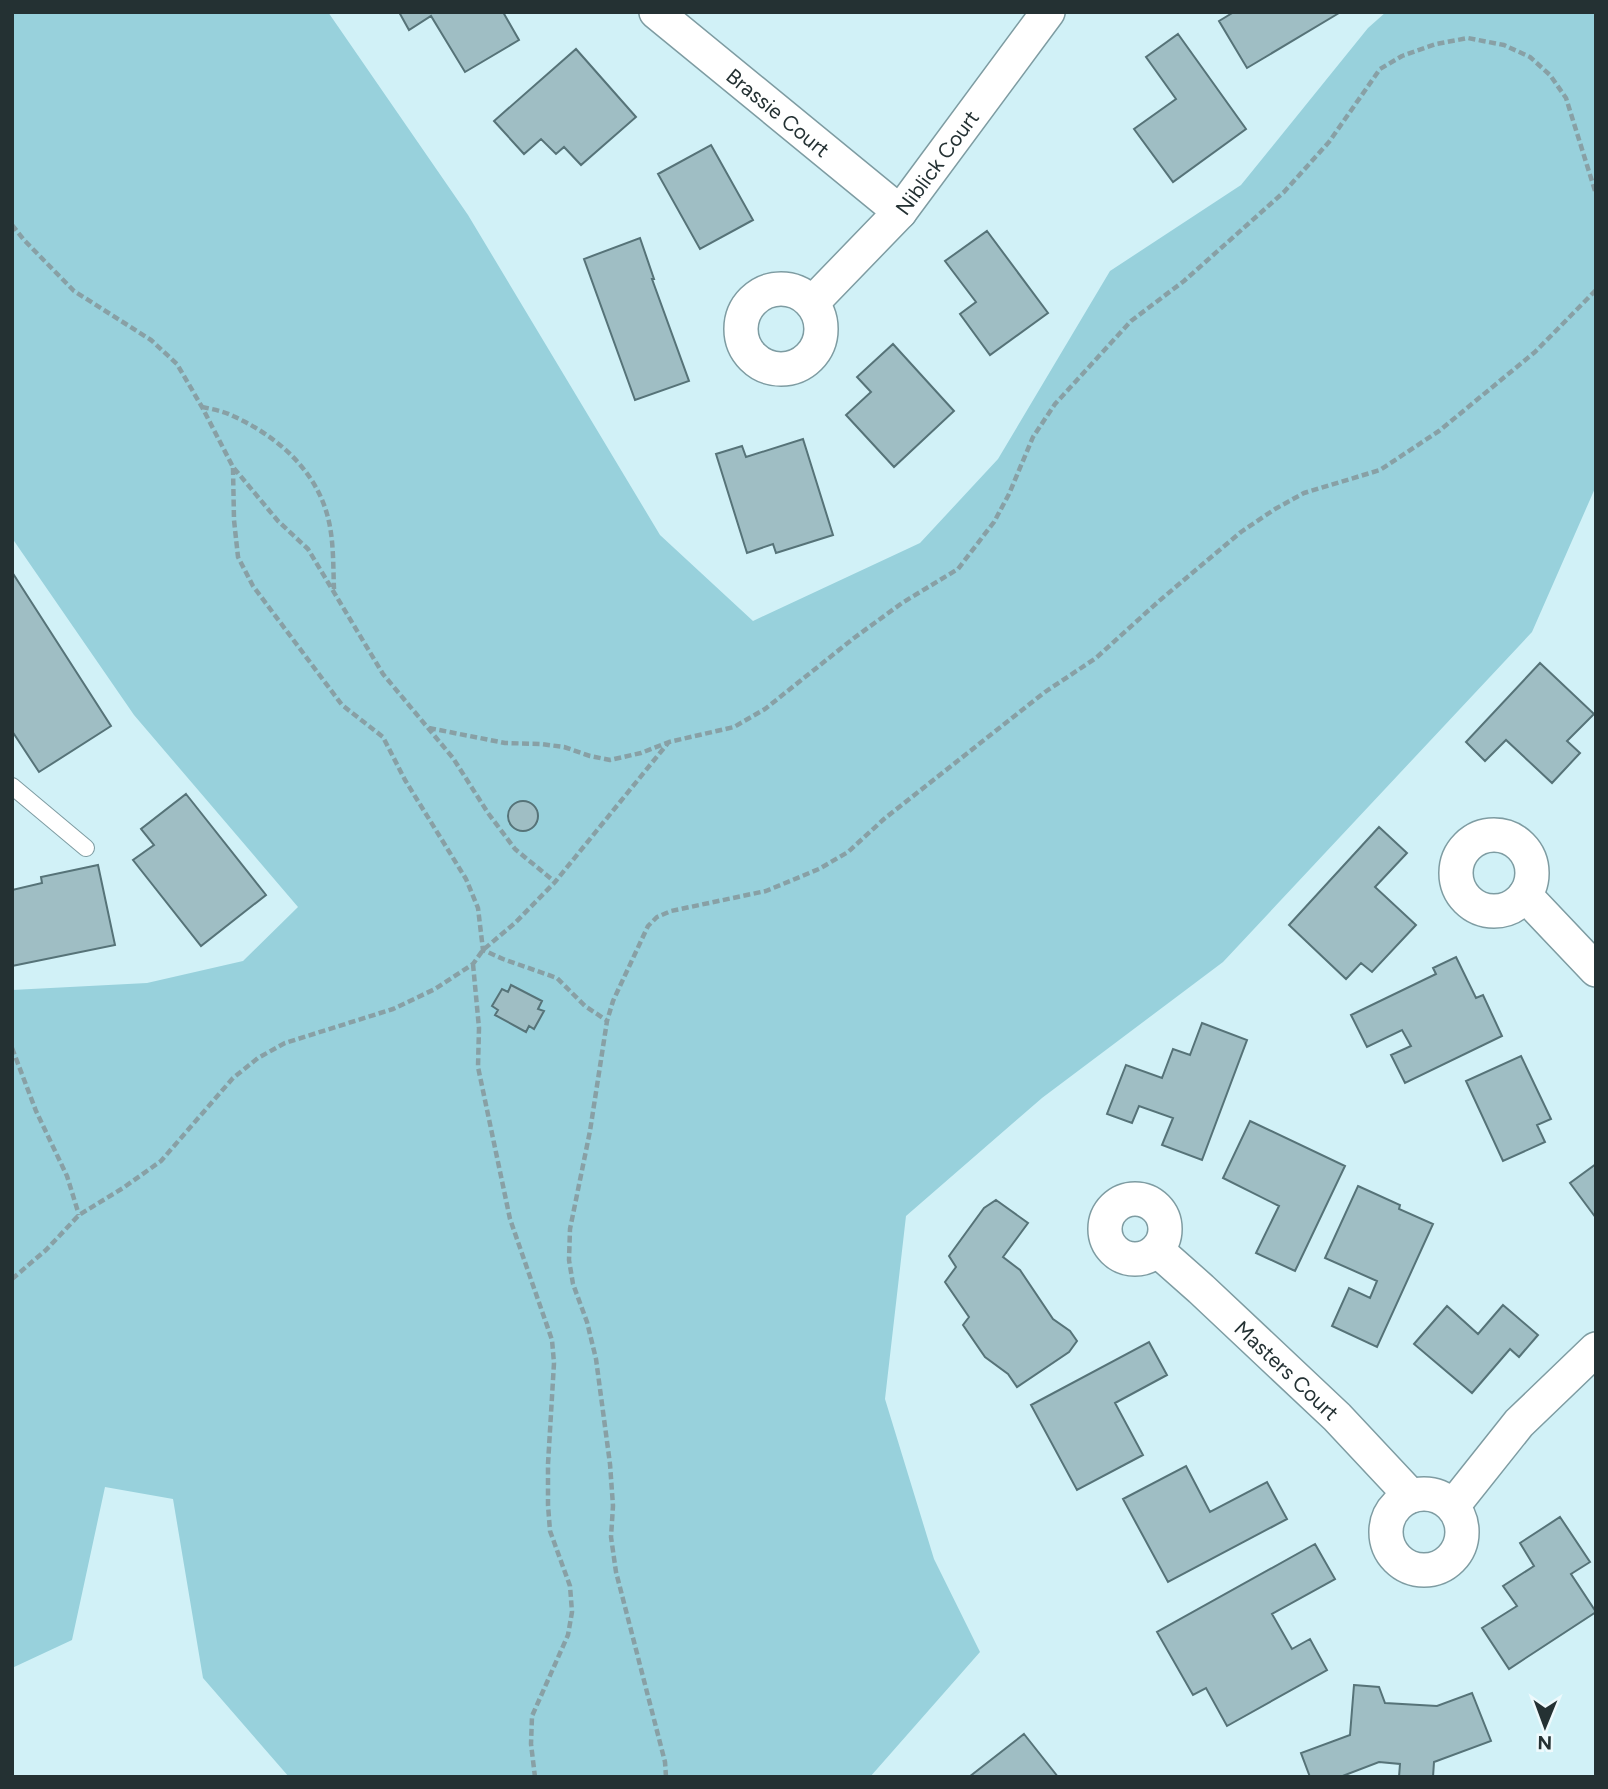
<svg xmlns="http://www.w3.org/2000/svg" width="1608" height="1789" viewBox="0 0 1608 1789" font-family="Figtree,sans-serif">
<rect width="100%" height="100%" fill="#d1f1f7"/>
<path fill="#98d1dc" d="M12,12H328L468,215L660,535L753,621L920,543L998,459L1110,271L1241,185L1368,28L1386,12H1596V486L1532,632L1223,962L1042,1098L906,1216L885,1399L934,1559L980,1652L870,1777H289L203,1678L173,1499L105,1487L72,1640L12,1668V990L147,983L243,961L298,907L134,715L12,538Z"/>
<path fill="#9fbec4" stroke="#567378" stroke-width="2" d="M399,12H503L519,40L465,72L431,16L409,30Z
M1234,12H1339V13L1247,68L1219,21Z
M1178,34L1246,129L1173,182L1134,129L1176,99L1146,57Z
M576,49L636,117L581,165L564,147L556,154L541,139L524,154L494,121Z
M711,145L753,220L700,249L658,174Z
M987,231L1048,313L990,355L960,314L976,302L945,261Z
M640,238L654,279H652L689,381L635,400L584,259Z
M893,344L954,411L894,467L846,415L871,392L857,377Z
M803,439L833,535L776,553L773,544L747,553L716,454L742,446L746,457Z
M12,572L111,726L39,772L12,731Z
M1540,663L1594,714L1567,741L1580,753L1552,783L1506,740L1485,761L1466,742Z
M186,794L266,895L201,946L133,860L154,845L141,829Z
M508 816a15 15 0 1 1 30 0a15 15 0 1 1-30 0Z
M1379,827L1407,853L1375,887L1416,925L1372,972L1361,963L1346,979L1289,925Z
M98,865L115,945L12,966V890L42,883L41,877Z
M1456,957L1476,998L1483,995L1502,1036L1405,1083L1391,1055L1411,1046L1402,1030L1367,1047L1351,1015L1436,974L1433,968Z
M511,985L542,1001L538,1009L544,1011L534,1029L529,1026L526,1032L495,1015L498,1010L492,1006L502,989L508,992Z
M1202,1023L1247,1040L1202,1160L1162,1145L1173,1118L1139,1106L1132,1123L1107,1114L1126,1065L1162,1078L1173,1049L1190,1055Z
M1521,1056L1551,1119L1537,1125L1545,1142L1503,1161L1466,1081Z
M1250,1121L1345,1166L1295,1271L1256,1253L1279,1206L1223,1178Z
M1596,1164V1218L1570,1183Z
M1358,1186L1400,1205L1399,1209L1433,1224L1377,1347L1332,1326L1349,1288L1370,1298L1377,1281L1325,1258Z
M996,1200L1028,1223L1003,1257L1020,1270L1053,1319L1070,1331L1077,1341L1069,1352L1017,1387L1008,1374L985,1357L963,1325L969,1317L945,1282L956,1267L949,1256L984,1208Z
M1503,1305L1538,1335L1519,1357L1510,1349L1472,1393L1414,1344L1447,1306L1478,1334Z
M1149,1342L1167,1375L1115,1403L1143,1455L1077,1490L1031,1405Z
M1186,1466L1210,1512L1267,1482L1287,1519L1168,1582L1123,1499Z
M1560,1517L1590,1562L1571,1574L1596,1612L1509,1669L1482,1628L1517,1606L1503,1586L1534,1566L1520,1543Z
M1315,1544L1335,1579L1272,1614L1292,1649L1310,1639L1327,1670L1227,1726L1206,1688L1193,1695L1157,1632Z
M1354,1685L1379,1687L1385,1703L1437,1706L1472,1693L1491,1741L1434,1762L1433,1777H1399L1400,1764L1379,1762L1340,1777H1310L1301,1753L1350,1735Z
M1024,1734L1058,1777H969Z"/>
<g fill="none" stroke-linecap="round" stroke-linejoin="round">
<g stroke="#7e9ca2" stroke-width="18">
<path id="lane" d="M12,786L86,848"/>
</g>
<g stroke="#7e9ca2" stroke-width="36">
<g id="street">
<path id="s1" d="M656,12L900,212"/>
<circle cx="781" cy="329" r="40"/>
<path id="s2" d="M813,302L900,212L1048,12"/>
<circle cx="1494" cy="873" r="38"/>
<path d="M1525,895L1596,970"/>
<circle cx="1135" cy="1229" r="30"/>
<path id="s3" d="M1157,1250L1201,1289L1337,1417L1411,1496"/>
<circle cx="1424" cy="1532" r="38"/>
<path d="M1453,1506L1519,1423L1596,1349"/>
</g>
</g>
<path stroke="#88a0a5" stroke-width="4.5" stroke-dasharray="7 3.5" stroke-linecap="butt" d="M12,225L24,240L74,291L151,340L177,364L202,407L233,467L278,521L308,549L383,674L453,758L488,813L515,849L555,882
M202,407C212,409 223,411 233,416C275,435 314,468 327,514C334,538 333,565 334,589
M233,468L234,520L238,557L253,586L342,705L383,737L405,780L466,879L478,908L483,950L503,959L557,978L585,1006L606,1020
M429,728L505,743L541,744L564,747L590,756L610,760L641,753L669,742L734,727L765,709L854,638L902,603L958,569L994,522L1009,494L1033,437L1055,404L1131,321L1184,281L1284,192L1329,142L1380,69L1402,56L1436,44L1468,38L1504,45L1530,57L1550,75L1566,98L1596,194
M473,964L479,1028L478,1067L510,1219L552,1340L554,1363L548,1464V1505L550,1531L570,1586L572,1612L568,1635L532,1716L531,1744L535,1777
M12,1048L36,1111L67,1176L79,1215
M12,1279L46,1250L79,1215L123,1188L161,1161L233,1078L258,1058L285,1043L393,1009L435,989L473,964L483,950L515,923L555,882L668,743
M666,1777L665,1762L616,1572L611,1537L613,1506L610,1464L596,1359L587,1322L573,1284L569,1260L570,1229L590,1131L607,1021L613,1001L648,926L657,917L671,911L766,891L819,869L848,852L884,819L1045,692L1096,658L1159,601L1241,532L1275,509L1304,493L1380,470L1439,431L1535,352L1596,290"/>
<use href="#lane" stroke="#fff" stroke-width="16"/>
<use href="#street" stroke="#fff" stroke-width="33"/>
</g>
<g text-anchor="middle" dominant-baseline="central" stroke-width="7" stroke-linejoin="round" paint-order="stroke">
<g font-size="21" fill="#243133" stroke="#eefafd">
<text stroke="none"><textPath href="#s1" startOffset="158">Brassie Court</textPath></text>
<text stroke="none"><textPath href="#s2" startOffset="187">Niblick Court</textPath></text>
<text stroke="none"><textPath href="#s3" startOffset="177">Masters Court</textPath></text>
</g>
</g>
<rect width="1608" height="1789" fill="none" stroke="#243133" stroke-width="28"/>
<g transform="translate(1545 1726) rotate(181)" stroke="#eefafd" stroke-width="5" paint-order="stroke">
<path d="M0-5L12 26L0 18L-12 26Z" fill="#243133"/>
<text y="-10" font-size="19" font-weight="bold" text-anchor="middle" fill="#243133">N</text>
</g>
</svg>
